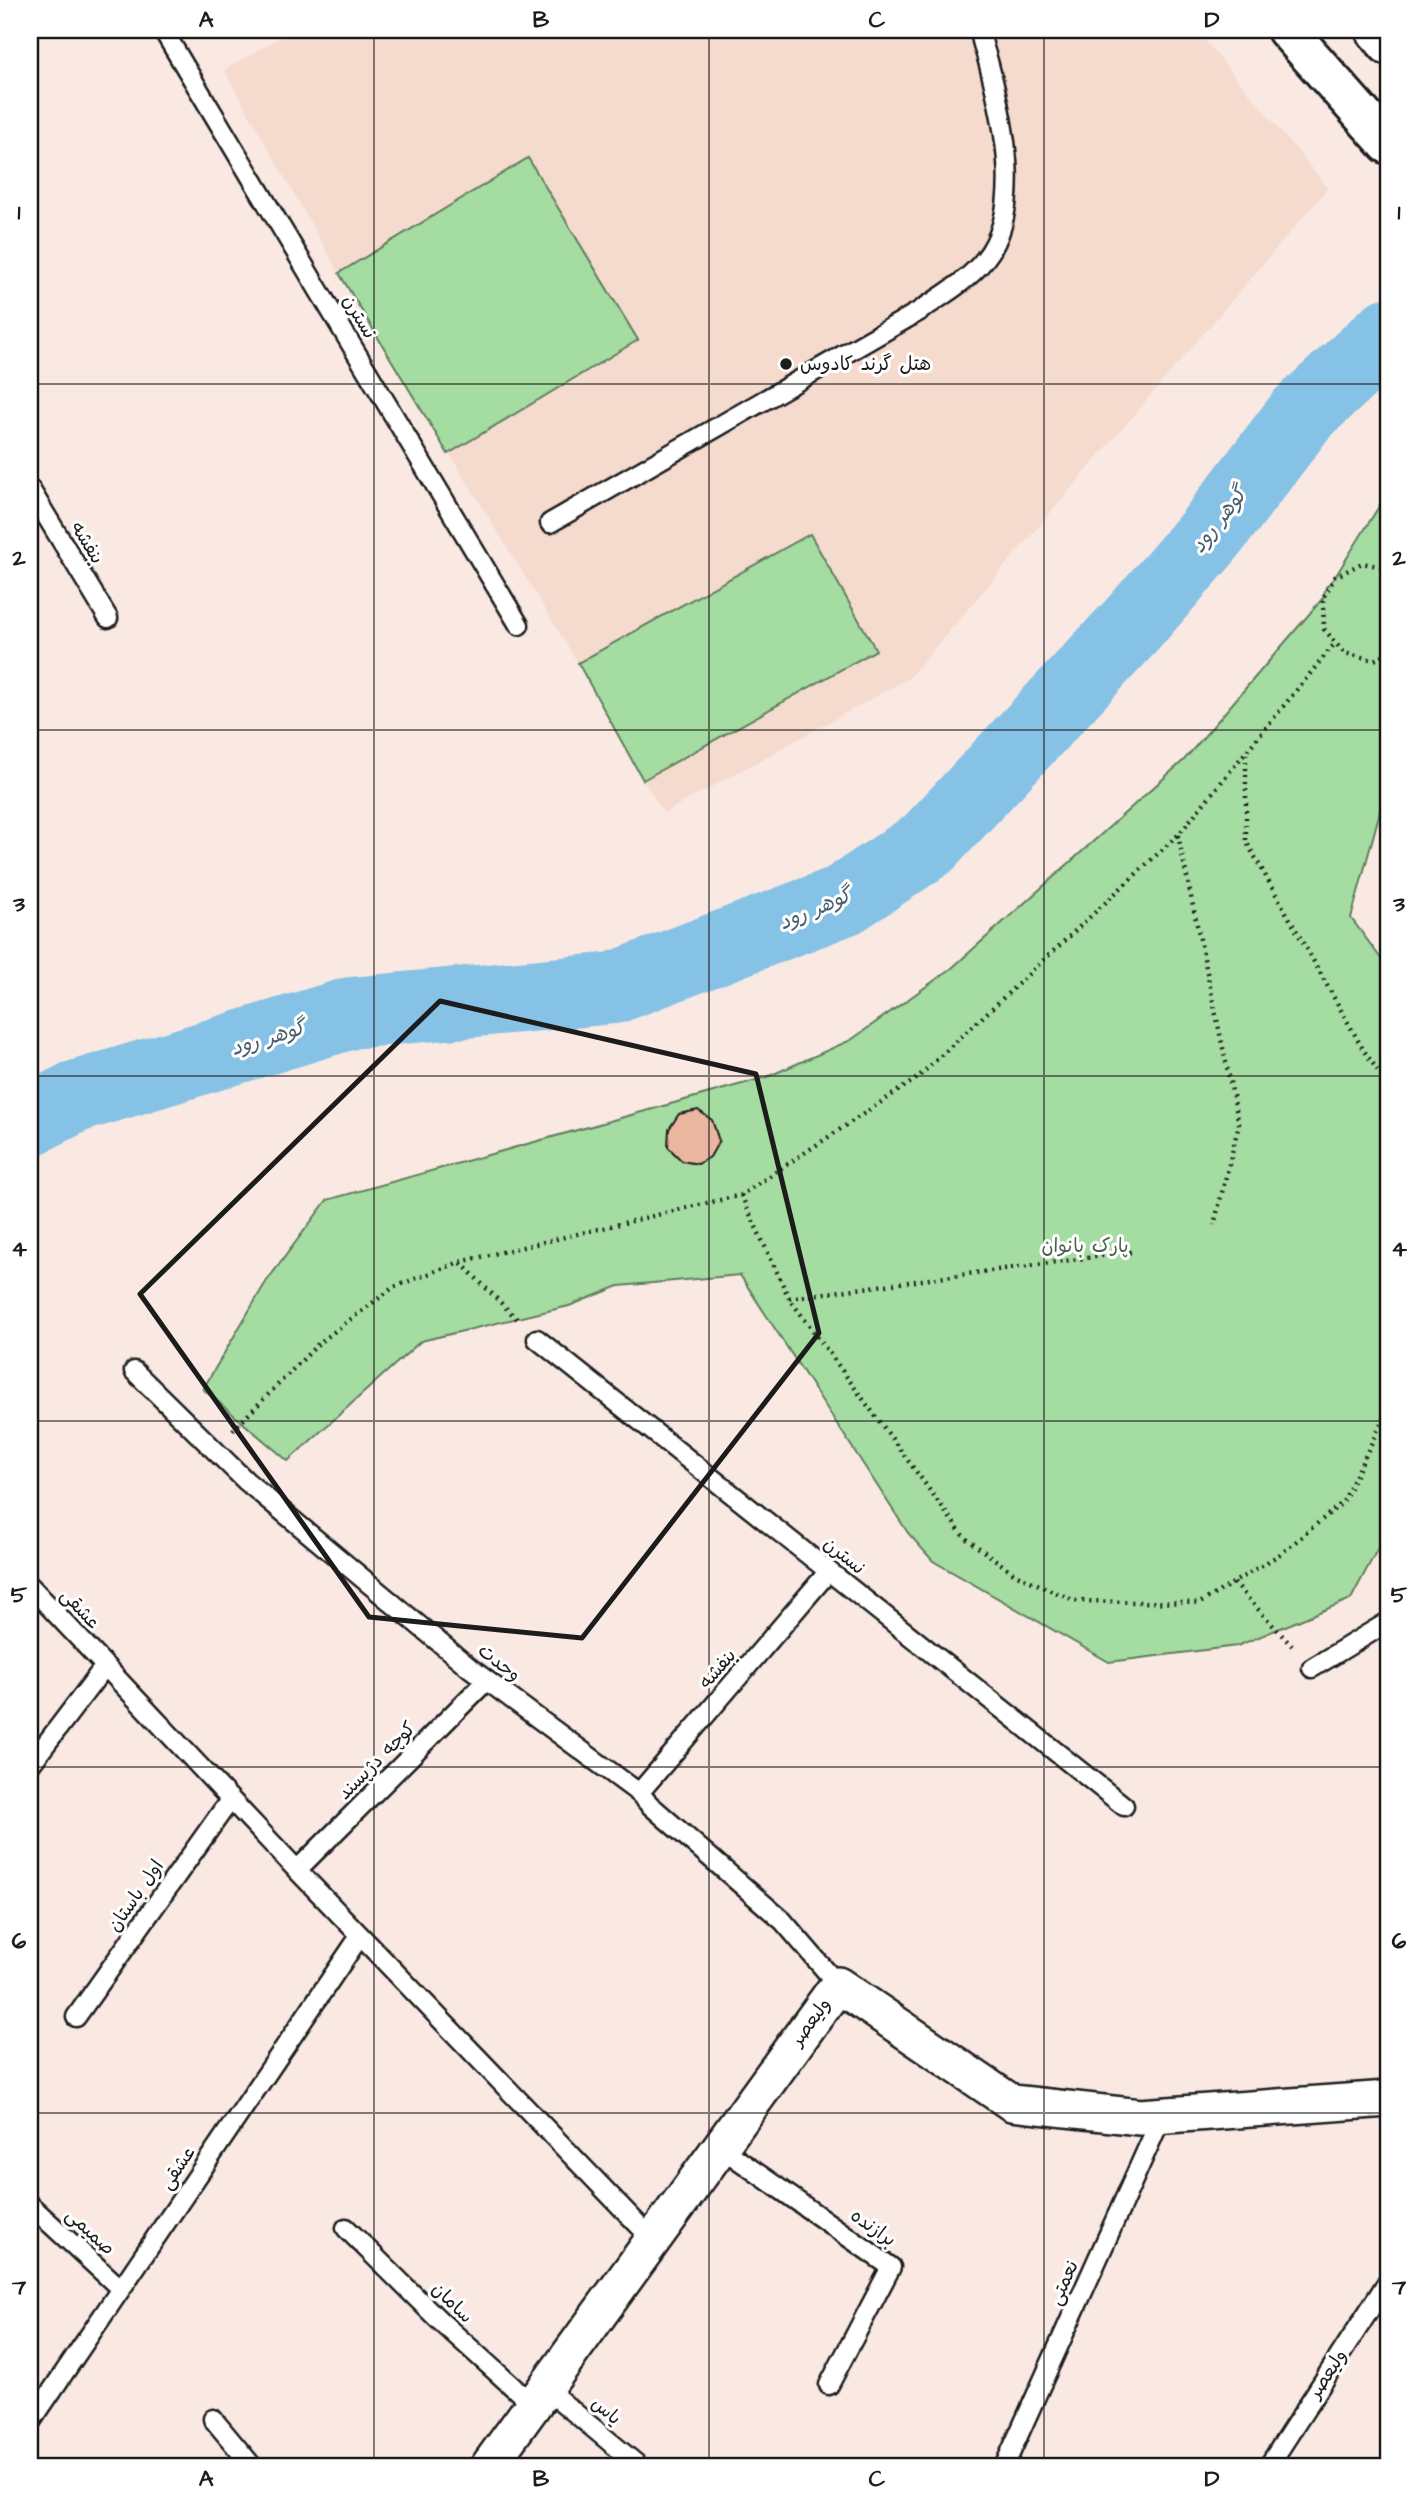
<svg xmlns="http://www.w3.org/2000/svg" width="1418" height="2497" viewBox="0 0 1418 2497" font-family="'Architects Daughter','Playpen Sans Arabic',sans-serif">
<rect width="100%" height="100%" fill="#f9e9e2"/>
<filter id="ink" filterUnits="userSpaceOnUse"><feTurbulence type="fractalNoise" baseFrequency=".0143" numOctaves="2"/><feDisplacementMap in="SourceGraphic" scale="14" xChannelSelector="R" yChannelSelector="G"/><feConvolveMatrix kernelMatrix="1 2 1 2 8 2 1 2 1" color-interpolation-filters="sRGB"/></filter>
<g filter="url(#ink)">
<path fill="#f5dace" d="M293,30H1196L1328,188L909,678L664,813L643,780L578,663L339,273L224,70Z"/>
<path fill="#a4dca1" stroke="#607c5e" stroke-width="2" d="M528,158L638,340L448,454L339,273Z
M1388,492V782L1351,918L1388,968V1529L1351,1599L1237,1646L1109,1662L933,1561L908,1533L740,1275L619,1286L569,1306L421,1341L288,1461L203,1389L266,1282L327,1200L767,1077L851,1040L952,968L1184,760L1323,598L1326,587L1335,577Z
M810,534L876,650L643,780L578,663Z"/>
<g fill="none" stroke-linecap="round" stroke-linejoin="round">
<path stroke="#86c2e6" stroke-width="72" d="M30,1120L75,1097L351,1013L614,988L844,900L928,844L1132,625L1209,536L1302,414L1388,334"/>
</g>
<path fill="#ebb69f" stroke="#1c1c1c" stroke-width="2" d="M698,1110L712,1120L719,1141L710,1157L698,1164L682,1161L668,1147L669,1129L679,1114Z"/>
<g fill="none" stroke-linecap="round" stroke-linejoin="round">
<g stroke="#1c1c1c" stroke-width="23">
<path id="service" d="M163,30L519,625
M30,489L108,618
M550,523L918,312C941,296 967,282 985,259C1025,209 1003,118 988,61C985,51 981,40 980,30
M537,1339L1124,1806
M134,1371L246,1481L470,1668L639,1793L650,1805L783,1921L838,1985
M30,1586L297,1870L653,2240
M1312,1668L1388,1622
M30,1765L105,1666
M639,1793L829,1571
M297,1870L486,1681
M76,2017L230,1800
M720,2147L891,2267L829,2385
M30,2205L121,2289
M346,2228L439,2320L533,2405
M545,2388L640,2467
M213,2419L253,2467
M30,2423L360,1936
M1004,2467L1162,2116
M1268,2467L1388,2281"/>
</g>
<g stroke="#1c1c1c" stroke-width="40">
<path id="minor" d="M488,2467L838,1985L1012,2103L1140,2117L1388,2099"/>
</g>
<g stroke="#1c1c1c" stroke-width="44">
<path id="secondary" d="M1287,30L1388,144
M1375,30L1388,45"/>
</g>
<path stroke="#1c1c1c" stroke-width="4.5" stroke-dasharray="2 5" stroke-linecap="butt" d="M1388,568L1362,563L1335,577L1323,598L1324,629L1344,653L1374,660L1388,654
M1246,754V841L1364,1051L1388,1085
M1178,835L1239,1124L1214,1225
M741,1195L789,1298L964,1537L1015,1574L1075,1601L1200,1603L1282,1553L1343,1502L1388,1409
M461,1263L517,1319
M789,1298L1131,1252
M233,1430L319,1343L394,1287L460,1262L741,1195L916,1079L1178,835L1336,642
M1234,1583L1292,1646"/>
<use href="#service" stroke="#fff" stroke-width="18"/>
<use href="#minor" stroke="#fff" stroke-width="35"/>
<use href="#secondary" stroke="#fff" stroke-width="38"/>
</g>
</g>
<path fill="none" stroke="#1c1c1c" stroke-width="5" stroke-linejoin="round" d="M440,1001L756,1074L819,1333L582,1638L369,1617L140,1294Z"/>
<path fill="none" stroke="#1c1c1c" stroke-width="2" stroke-opacity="0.55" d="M374,30V2467M709,30V2467M1044,30V2467M30,384H1388M30,730H1388M30,1076H1388M30,1421H1388M30,1767H1388M30,2113H1388"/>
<circle fill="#1c1c1c" stroke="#fff" stroke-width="2.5" cx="786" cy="364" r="7"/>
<g text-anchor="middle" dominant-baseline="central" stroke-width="6" stroke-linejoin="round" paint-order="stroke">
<g font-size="19" fill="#1c1c1c" stroke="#fff">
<text transform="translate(359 317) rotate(59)">نسترن</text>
<text transform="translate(87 543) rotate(59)">بنفشه</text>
<text transform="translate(844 1556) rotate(39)">نسترن</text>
<text transform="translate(80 1609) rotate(47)">عشقی</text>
<text transform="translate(499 1663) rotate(38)">وحدت</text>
<text transform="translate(718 1669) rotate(-49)">بنفشه</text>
<text transform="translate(377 1761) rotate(-45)">کوچه دژپسند</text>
<text transform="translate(136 1896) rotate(-55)">اول باستان</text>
<text transform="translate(811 2022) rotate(-54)">ولیعصر</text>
<text transform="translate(178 2168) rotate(-56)">عشقی</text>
<text transform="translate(873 2228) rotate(35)">برازنده</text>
<text transform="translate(90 2232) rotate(43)">صمیمی</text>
<text transform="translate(1064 2283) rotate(-66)">نعمتی</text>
<text transform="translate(452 2303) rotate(44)">سامان</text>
<text transform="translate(1328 2374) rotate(-57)">ولیعصر</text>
<text transform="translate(606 2411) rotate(40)">یاس</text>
</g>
<g font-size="19" fill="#1c1c1c" stroke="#fff" text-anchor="start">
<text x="800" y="364">هتل گرند کادوس</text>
</g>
<g font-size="19" fill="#4c5f4b" stroke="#fff">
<text x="1085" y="1246">پارک بانوان</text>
</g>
<g font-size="21" font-style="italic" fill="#465e6d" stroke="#fff">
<text transform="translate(1219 520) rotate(-52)">گوهر رود</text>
<text transform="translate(815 909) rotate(-23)">گوهر رود</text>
<text transform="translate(268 1038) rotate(-17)">گوهر رود</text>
</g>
</g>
<rect width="1418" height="2497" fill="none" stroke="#fff" stroke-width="77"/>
<rect x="38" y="38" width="1342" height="2420" fill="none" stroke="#1c1c1c" stroke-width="2.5"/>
<g font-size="23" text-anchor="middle" font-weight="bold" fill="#1c1c1c">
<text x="206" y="27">A</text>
<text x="541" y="27">B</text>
<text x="877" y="27">C</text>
<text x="1212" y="27">D</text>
<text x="19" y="219">1</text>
<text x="1399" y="219">1</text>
<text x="19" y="565">2</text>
<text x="1399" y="565">2</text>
<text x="19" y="911">3</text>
<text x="1399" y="911">3</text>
<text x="19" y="1256">4</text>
<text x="1399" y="1256">4</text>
<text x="19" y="1602">5</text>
<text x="1399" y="1602">5</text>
<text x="19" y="1948">6</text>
<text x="1399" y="1948">6</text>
<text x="19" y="2294">7</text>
<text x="1399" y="2294">7</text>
<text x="206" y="2486">A</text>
<text x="541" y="2486">B</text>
<text x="877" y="2486">C</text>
<text x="1212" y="2486">D</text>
</g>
</svg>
